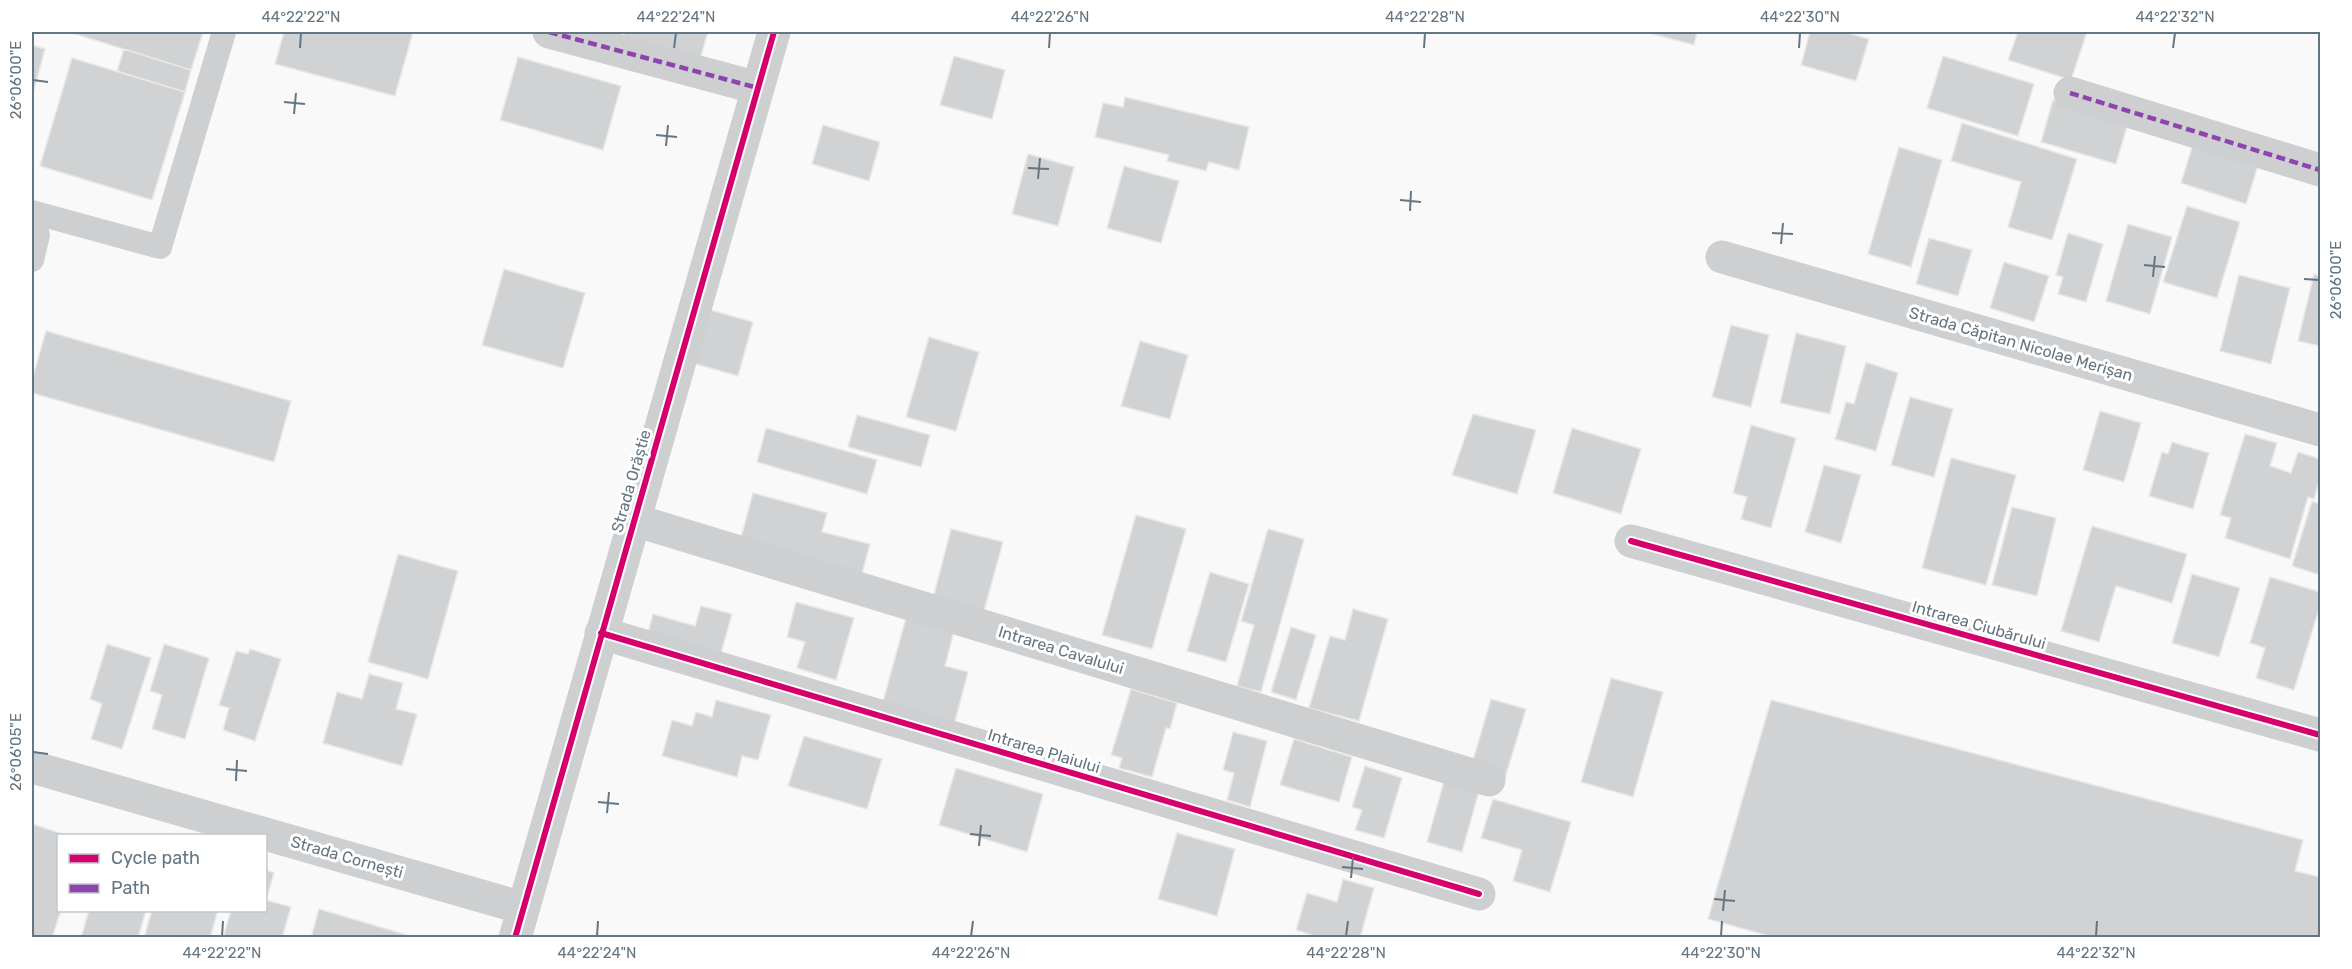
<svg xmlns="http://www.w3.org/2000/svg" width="2352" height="969" viewBox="0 0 2352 969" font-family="Rubik,sans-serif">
<rect width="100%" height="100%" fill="#f9f9f9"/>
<path fill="#d0d2d3" stroke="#e8e8e8" stroke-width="1.5" d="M69,32H203L191,70Z
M284,32H413L395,96L275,64Z
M625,32H708L700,59L624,38Z
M1653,32H1697L1694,45L1653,34Z
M1810,32H1844L1869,39L1856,81L1801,65Z
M2018,32H2087L2071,80L2008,60Z
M32,45L45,49L32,97Z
M124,49L191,70L185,92L117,71Z
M954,56L1005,70L992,119L940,105Z
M1943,56L2034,84L2018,136L1927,108Z
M518,57L621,86L603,150L500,120Z
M72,58L185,92L152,200L40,166Z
M1125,97L1249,127L1239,170L1209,162L1206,171L1167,161L1169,155L1095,137L1103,103L1123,107Z
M2053,100L2128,123L2116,164L2041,142Z
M1962,123L2077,159L2052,240L2008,227L2021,182L1951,161Z
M823,125L880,142L869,181L812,164Z
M2194,141L2259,162L2246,204L2181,183Z
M1899,147L1942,160L1911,267L1868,254Z
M1028,154L1074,167L1058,226L1012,214Z
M1124,166L1179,181L1161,243L1107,228Z
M2187,206L2240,222L2217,298L2163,282Z
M2128,224L2172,237L2150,314L2106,301Z
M2068,233L2103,244L2086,302L2058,294L2063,277L2056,275Z
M1929,238L1972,250L1958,296L1916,284Z
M2004,262L2049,276L2034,322L1990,308Z
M504,269L585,293L563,368L482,345Z
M2314,274L2320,276V346L2298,341Z
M2239,275L2290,288L2271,364L2220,351Z
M707,309L753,322L738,376L692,363Z
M1731,325L1769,335L1751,407L1712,397Z
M46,331L291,401L274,462L32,393V380Z
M1796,333L1846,346L1830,414L1780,403Z
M929,337L979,352L956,431L906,417Z
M1140,341L1188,355L1170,419L1121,406Z
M1866,362L1898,373L1876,451L1835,439L1846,402L1854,404Z
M1910,397L1953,409L1934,477L1891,465Z
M2100,411L2141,423L2124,482L2083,470Z
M1473,414L1536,430L1517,494L1452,475Z
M857,415L930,435L921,467L848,447Z
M1751,425L1796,438L1771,528L1741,519L1747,497L1733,493Z
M766,428L877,460L867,494L757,462Z
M1572,428L1641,449L1621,514L1553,493Z
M2245,434L2277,443L2270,466L2291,473L2298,452L2320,459V478L2314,499L2308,497L2290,559L2225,538L2231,518L2220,515Z
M2172,442L2209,453L2193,509L2149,496L2162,452L2168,454Z
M1951,458L2016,475L1986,585L1922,568Z
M1824,465L1861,475L1841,543L1805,532Z
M753,493L827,513L822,532L870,544L861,578L739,545Z
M2312,501L2320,504V575L2292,566Z
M2012,507L2056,518L2037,596L1992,585Z
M1136,515L1186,529L1152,649L1102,635Z
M2092,526L2187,554L2172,603L2116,586L2099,642L2061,631Z
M951,529L1003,542L984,611L933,598Z
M1268,529L1304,539L1261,692L1237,686L1254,625L1241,621Z
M398,554L458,571L428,679L368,662Z
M1210,572L1249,584L1226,662L1187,651Z
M2192,574L2240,588L2219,657L2172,643Z
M2270,577L2320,592V606L2294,690L2256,678L2265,648L2250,643Z
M796,602L854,618L836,680L797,668L805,642L787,637Z
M701,606L732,614L719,660L646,640L653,614L695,626Z
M1353,609L1388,619L1359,721L1309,708L1330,636L1345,640Z
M906,618L954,631L945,666L968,672L954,725L882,705Z
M1291,627L1316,635L1296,700L1271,692Z
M107,644L151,658L122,749L91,739L102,704L90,699Z
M164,644L209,658L185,739L152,729L162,695L150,691Z
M250,649L281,659L255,741L223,730L229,708L219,705L236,651L248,654Z
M369,674L403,683L396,709L417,714L402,766L323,743L337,692L362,699Z
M1611,678L1663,692L1633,797L1581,782Z
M1131,689L1177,703L1170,729L1166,728L1152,777L1119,768L1122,758L1111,755Z
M1491,699L1526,709L1505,778L1471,767Z
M716,700L771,715L758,760L742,756L737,777L662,756L672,720L692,726L696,712L712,717Z
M1771,700L2303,840L2295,871L2320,877V938H1776L1708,919Z
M1233,732L1267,741L1250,807L1227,800L1234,773L1223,770Z
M804,736L882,759L867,809L788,786Z
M1294,739L1352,757L1339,802L1280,785Z
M1365,766L1402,778L1384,838L1355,830L1362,810L1352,807Z
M956,768L1043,794L1027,852L939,825Z
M1444,781L1479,791L1462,852L1427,842Z
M1493,799L1571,822L1550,892L1513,881L1522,850L1481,838Z
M33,824L68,836H58V910H61L52,938H32Z
M1177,833L1235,849L1217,916L1158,899Z
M266,870L274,873L266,900L291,907L282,938H223L231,910H266Z
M1343,879L1374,888L1360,938H1321L1296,930L1307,893L1337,902Z
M319,909L417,938H311Z
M89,910H146L138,938H81Z
M152,910H218L210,938H144Z"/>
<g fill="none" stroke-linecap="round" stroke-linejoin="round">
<path stroke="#cecfd0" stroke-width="24" d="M32,212L160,247L224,32
M32,234L38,235L32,260"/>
<path stroke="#cecfd0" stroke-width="33" d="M549,32L758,88
M2070,93L2320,170
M1722,257L2320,430
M634,520L1489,780
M1631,541L2320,735
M601,633L1479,894
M32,767L523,908
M515,938L774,32"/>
<path stroke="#8e44ad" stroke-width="4.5" stroke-dasharray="9 4.5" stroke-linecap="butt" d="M549,32L758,88
M2070,93L2320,170"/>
<g stroke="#fff" stroke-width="10">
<path id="cycleway" d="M1631,541L2320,735
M601,633L1479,894
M515,938L774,32"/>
</g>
<use href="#cycleway" stroke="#d6006c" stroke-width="6"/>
</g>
<path fill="none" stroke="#657683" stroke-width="2" d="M300,48L301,33M674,48L676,33M1049,48L1050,33M1424,48L1425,33M1799,48L1800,33M2173,48L2175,33M33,80L48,82M284,102L305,104M294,114L296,93M656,135L677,137M666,146L668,125M1028,168L1049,169M1038,179L1040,158M1400,200L1421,202M1410,211L1411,191M1772,233L1793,234M1781,244L1783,223M2144,265L2165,267M2153,277L2155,256M2304,279L2319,280M33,752L48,754M226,769L247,771M236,781L237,760M598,802L619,804M607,813L609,792M970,834L991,836M979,846L981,825M1342,867L1363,869M1351,878L1353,857M1714,899L1735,901M1723,911L1725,890M222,936L223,921M597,936L598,921M971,936L973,921M1346,936L1348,921M1721,936L1722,921M2096,936L2097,921"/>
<g text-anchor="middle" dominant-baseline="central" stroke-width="6" stroke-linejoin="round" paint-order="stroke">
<g font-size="16" fill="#657683" stroke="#fff">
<text transform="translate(2021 344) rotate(16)">Strada Căpitan Nicolae Merișan</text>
<text transform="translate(631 481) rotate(-74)">Strada Orăștie</text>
<text transform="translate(1979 625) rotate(16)">Intrarea Ciubărului</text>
<text transform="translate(1061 650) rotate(17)">Intrarea Cavalului</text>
<text transform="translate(1044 751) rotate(17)">Intrarea Plaiului</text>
<text transform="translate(347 857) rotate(16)">Strada Cornești</text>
</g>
</g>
<rect width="2352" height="969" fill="none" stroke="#ffffff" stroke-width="66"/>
<rect x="57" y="834" width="210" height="78" fill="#ffffff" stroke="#c1c8cd" stroke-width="1.5"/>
<rect x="69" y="854" width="30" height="9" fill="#d6006c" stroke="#c1c8cd" stroke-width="1.5"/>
<text x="111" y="864" font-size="18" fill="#657683">Cycle path</text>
<rect x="69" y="884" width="30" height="9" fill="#8e44ad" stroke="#c1c8cd" stroke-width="1.5"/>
<text x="111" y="894" font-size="18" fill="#657683">Path</text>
<rect x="33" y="33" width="2286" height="903" fill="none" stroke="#657683" stroke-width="2"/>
<g font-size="15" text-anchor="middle" fill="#657683">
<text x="301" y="22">44°22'22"N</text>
<text x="676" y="22">44°22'24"N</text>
<text x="1050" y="22">44°22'26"N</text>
<text x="1425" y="22">44°22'28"N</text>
<text x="1800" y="22">44°22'30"N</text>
<text x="2175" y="22">44°22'32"N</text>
<text transform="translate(16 80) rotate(-90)" y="5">26°06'00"E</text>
<text transform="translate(2336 280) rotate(-90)" y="5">26°06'00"E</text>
<text transform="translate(16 752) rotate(-90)" y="5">26°06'05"E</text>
<text x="222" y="958">44°22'22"N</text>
<text x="597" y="958">44°22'24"N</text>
<text x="971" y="958">44°22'26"N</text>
<text x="1346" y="958">44°22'28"N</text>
<text x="1721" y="958">44°22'30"N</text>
<text x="2096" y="958">44°22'32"N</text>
</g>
</svg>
